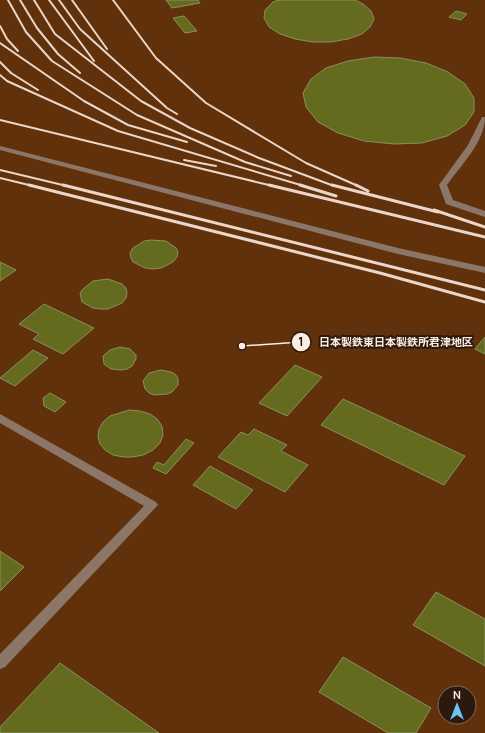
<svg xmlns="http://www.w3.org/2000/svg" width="485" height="733" viewBox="0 0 485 733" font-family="Manrope,'Noto Sans JP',sans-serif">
<rect width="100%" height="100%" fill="#542b0b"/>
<path fill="#61310b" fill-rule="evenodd" d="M0,0H485V733H0ZM445,693H469V717H445Z"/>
<path fill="#656b1e" stroke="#8a905b" d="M166,0H198L200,3L172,8Z
M279,0H355L363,4L371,11L374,19L370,27L362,34L348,39L331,42H313L295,39L280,34L269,27L264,18L265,10L273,2Z
M456,11L467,14L461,20L449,17Z
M184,16L197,31L185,33L173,18Z
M374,57L400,58L426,63L448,72L465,84L474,98V112L465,125L447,136L422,143L394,144L364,141L338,133L318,122L306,107L303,93L311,79L326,68L348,61Z
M151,240L166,241L176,248L178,252L177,257L173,262L161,268L153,269L145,268L133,262L131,258L130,253L133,248L144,241Z
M0,262L16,270L0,281Z
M108,279L122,284L126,288L127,293L126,298L122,303L108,309H100L93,308L82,302L80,293L83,289L93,281Z
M44,304L94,328L63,354L33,339L39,334L19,324Z
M485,337V354L475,349Z
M120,347L130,349L136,355V359L132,366L127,369L122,370L111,369L104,364L103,356L110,350Z
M33,350L48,358L15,386L0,378Z
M295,365L322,377L287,416L259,403Z
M161,370L171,372L175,374L178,378V385L172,392L167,394L154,395L149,393L145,389L143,381L149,373Z
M50,393L66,402L55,412L44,406L43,398Z
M343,399L465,456L444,485L321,425Z
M129,410L140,411L150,414L157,419L162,426L163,435L160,443L153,450L143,455L133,457H123L113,455L105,450L100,444L98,437L99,429L103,422L110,416Z
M254,429L287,445L281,451L308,465L285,492L218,457L241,432L248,435Z
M186,439L194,443L166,474L153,468L157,462L164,465Z
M210,466L253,490L236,509L193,485Z
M0,551L24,567L0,591Z
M436,592L485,619V666L413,625Z
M343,657L431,708L416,733H388L319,692Z
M60,663L159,733H0V727Z"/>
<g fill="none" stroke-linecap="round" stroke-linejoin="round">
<path fill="#8b7668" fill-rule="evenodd" d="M482,117H485C485,142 461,165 447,185L453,200L485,211V217L446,204L439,185L468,145Z
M0,146L398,248L485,267V273L398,254L0,150Z
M0,414L156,502L158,505L5,667L0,669V654L144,506L0,423Z"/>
<path stroke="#ead7ca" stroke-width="2" d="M8,0L26,32L52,61L137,115L245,162L291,176
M20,0L37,28L58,54L80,73
M34,0L55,34L141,101L190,128L259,158L334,186
M49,0L94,61
M59,0L80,29L167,108L177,114
M72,0L107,49
M113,0L156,58L206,103L306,163L358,186
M0,26L7,39L18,51
M0,43L84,101L128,125L187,142
M0,62L11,73L38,90
M0,75L7,81L118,131L304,186
M0,120L273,186
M184,160L216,166
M0,170L67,186
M0,178L33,186"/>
<path stroke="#ead7ca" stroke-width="3" d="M29,185L380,273L485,302
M63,185L485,290
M269,185L485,237
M300,185L336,196
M332,185L438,212
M356,185L368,191
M434,210L485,227"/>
</g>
<path fill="none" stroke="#fcece2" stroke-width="1.5" d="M242 346L301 342"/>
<g fill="#fcece2" stroke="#2c190d" stroke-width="1.5">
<circle cx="242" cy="346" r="4"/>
<circle cx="301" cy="342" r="10"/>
</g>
<g font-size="12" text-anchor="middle" font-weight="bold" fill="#111">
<text x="301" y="346">1</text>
</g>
<g font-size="11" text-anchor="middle" font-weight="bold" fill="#fcece2" stroke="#2c190d" stroke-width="4" stroke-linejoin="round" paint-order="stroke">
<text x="396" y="346">日本製鉄東日本製鉄所君津地区</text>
</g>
<g transform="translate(457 705)"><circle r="19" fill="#2c190d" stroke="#7f6d62"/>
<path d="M0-3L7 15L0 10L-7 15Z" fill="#6bc3f2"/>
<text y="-6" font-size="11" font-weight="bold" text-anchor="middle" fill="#fcece2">N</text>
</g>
</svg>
